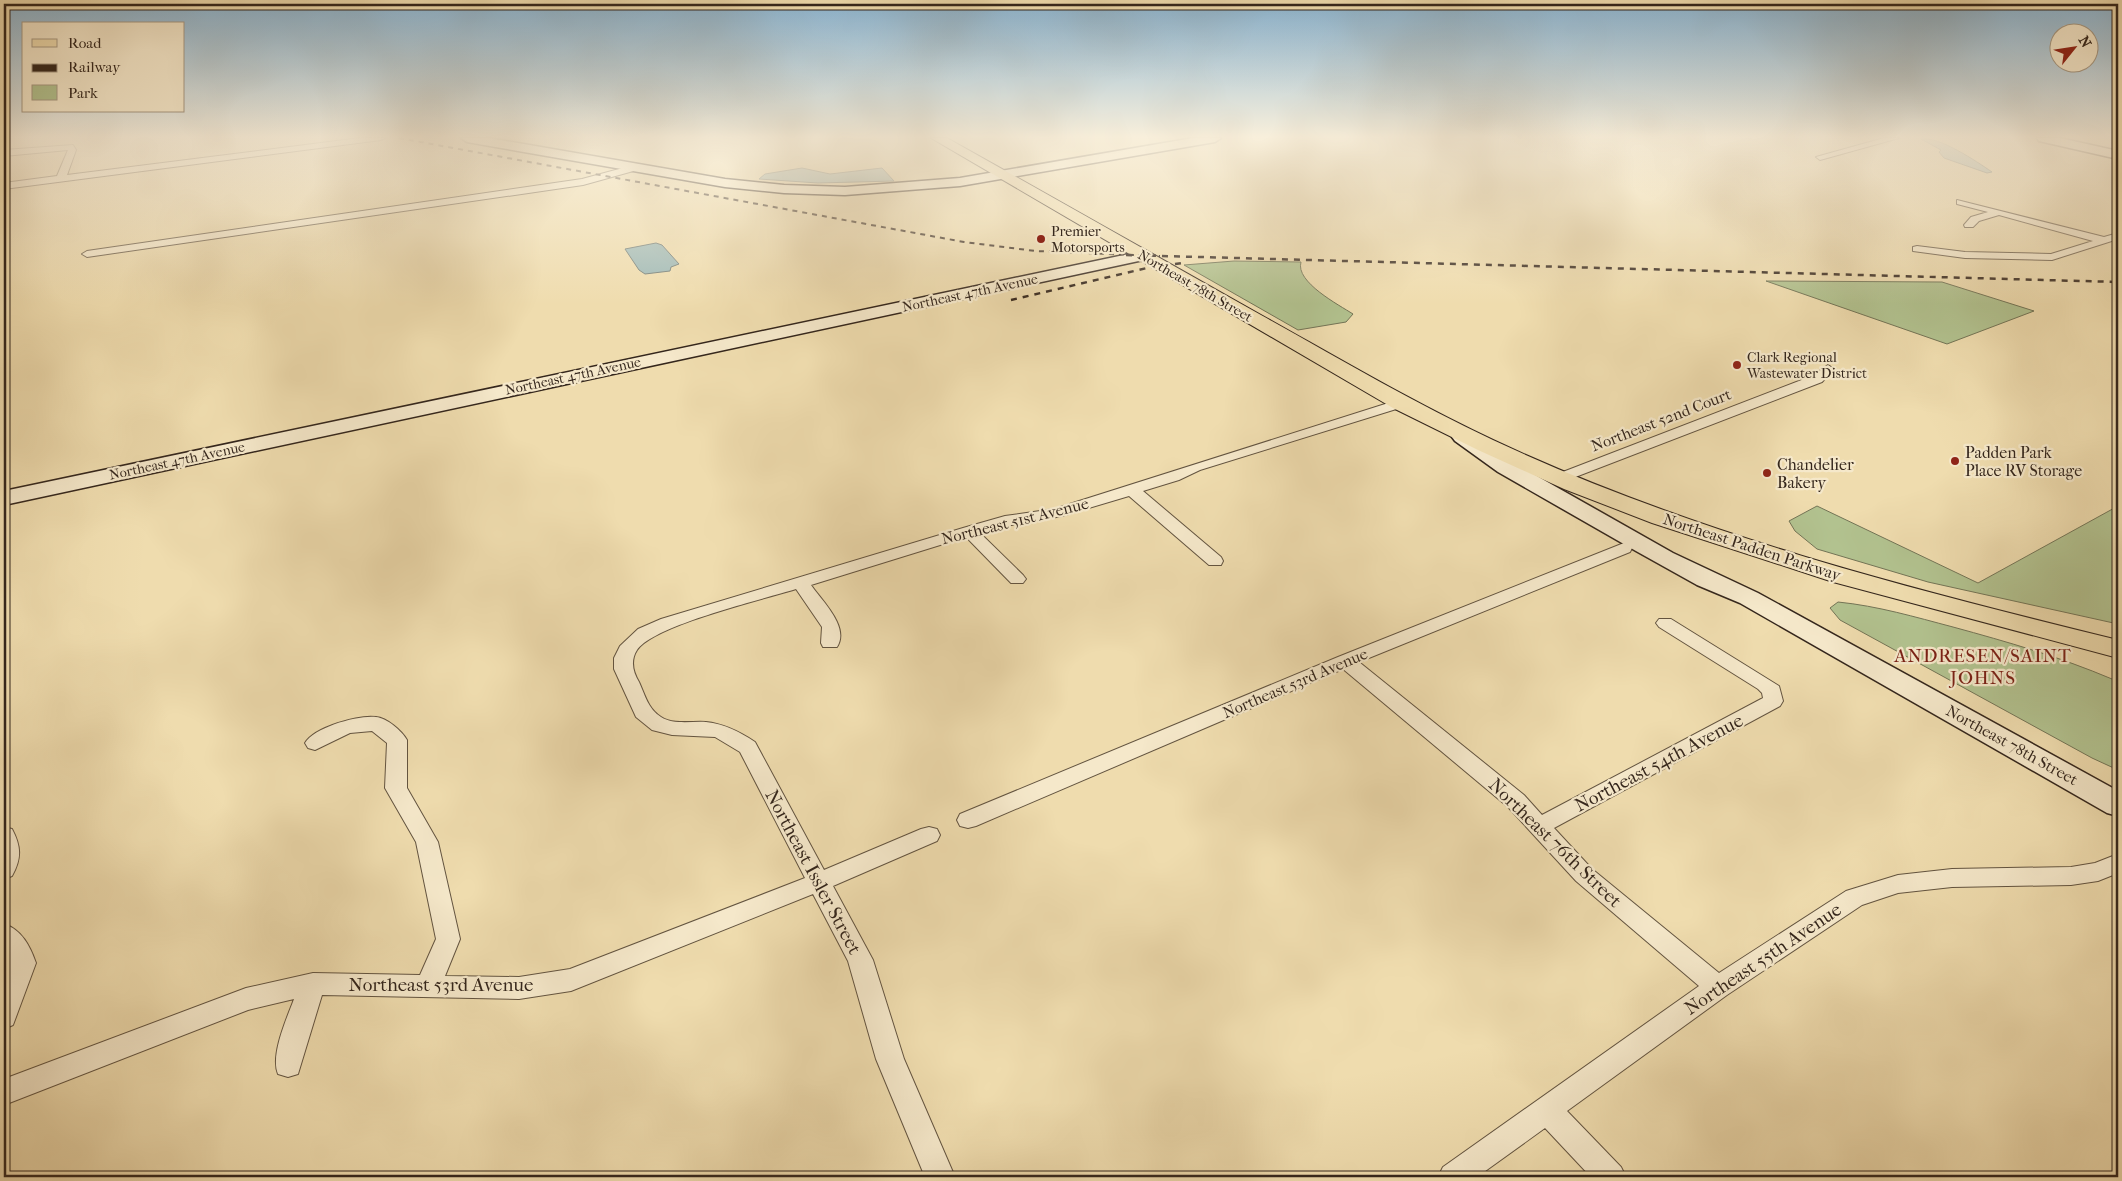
<svg xmlns="http://www.w3.org/2000/svg" width="2122" height="1181" viewBox="0 0 2122 1181" font-family="'IM FELL French Canon',serif">
<rect width="100%" height="100%" fill="#efdcae"/>
<filter id="stains"><feTurbulence type="fractalNoise" baseFrequency=".004" numOctaves="4"/><feColorMatrix values="0 0 0 0 .2 0 0 0 0 .09 0 0 0 0 .02 0 0 0 .5 -.17"/></filter>
<radialGradient id="worn" r=".72"><stop offset=".6" stop-color="#630" stop-opacity="0"/><stop offset="1" stop-color="#630" stop-opacity=".3"/></radialGradient>
<path fill="#b2c28f" stroke="#737456" d="M1234,261L1301,262C1295,282 1339,305 1353,314L1346,322L1298,330L1184,265Z
M1766,281L1942,282L2034,311L1947,344Z
M1817,506L1978,583L2118,506V624L1928,582L1817,549L1795,531L1789,521Z
M1838,602C1878,606 1915,617 1953,627C2008,642 2060,657 2112,679L2118,685V770L2092,758L1840,620L1830,608Z"/>
<path fill="#9fb9b6" stroke="#747e78" d="M1921,139C1939,136 1976,161 1992,172L1987,173L1944,158L1939,152L1941,150Z
M802,168L830,174L882,168L894,181L818,183L759,179L765,174Z
M656,243L662,245L679,264L671,267L670,271L645,274L639,270L625,249Z"/>
<g fill="none" stroke-linecap="round" stroke-linejoin="round">
<g stroke="#635440" stroke-width="2">
<path id="street" d="M360,138H385L381,140L4,189V183L57,176L68,150L4,156V150L73,145L76,150L67,175Z
M1884,138H1899L1820,160L1816,157Z
M634,165L638,168L637,170L583,185L87,257L82,254L87,251L582,179Z
M1957,200L2104,237L2118,233V239L2052,260L1965,258L1913,251V247L1917,246L1965,252L2051,254L2093,241L1999,215L1979,221L1973,227H1965L1964,225L1971,217L1988,212L1957,204Z
M1828,365L1834,369L1822,382L1565,481H1555L1552,478L1555,475L1812,376Z
M1401,399L1406,400L1408,403L1406,406L1200,470L1179,480L1143,491L1221,557L1223,561L1221,565H1209L1129,496L1062,516L1006,526L980,533L1023,575L1026,579L1023,583H1011L966,537L811,585C822,601 850,627 837,647H823L821,643L822,627L796,589C764,599 654,625 637,650C630,661 633,672 639,682C645,695 648,709 661,717C673,725 692,721 706,722C725,724 740,732 755,742L824,870L921,829L929,827L937,829L940,835L937,841L833,886L873,960L904,1059L955,1177H925L876,1059L848,961L813,894L571,991L519,999L322,995L298,1074L288,1077L278,1074C270,1055 287,1018 294,999L248,1010L4,1105V1079L246,988L313,973L420,975L436,939L416,842L385,788L387,743L372,731L350,733L315,750L308,748L305,743C315,727 358,715 376,717C387,718 402,731 407,740V788L438,842L460,939L445,976L519,977L570,969L805,878L740,752L715,737L672,735L652,730L636,717L614,669V658L620,646L638,629L661,619L963,528L1005,516L1054,509Z
M1624,543L1630,544L1632,548L1630,552L1359,662L1524,795L1542,815L1763,698L1762,693L1758,689L1659,627L1656,623L1659,619H1671L1779,686L1783,701L1780,706L1554,828L1592,869L1719,973L1846,891L1898,875L1952,869L2071,867L2095,863L2118,854V873L2098,881L2071,885L1952,887L1898,893L1862,905L1727,995L1567,1111L1621,1167L1626,1177H1591L1545,1128L1477,1177H1438L1443,1167L1699,986L1576,881L1508,807L1343,669L976,826L968,828L960,826L957,820L960,814L1338,657Z
M4,827L12,829C21,846 22,858 12,876L4,879Z
M4,924C22,930 30,946 36,963L13,1025L4,1029V982L10,963L4,950Z"/>
</g>
<g stroke="#34261c" stroke-width="3">
<path id="secondary" d="M461,138H489L725,179L784,185L845,187L960,178L1193,138H1221L1215,142L960,186L845,195L784,193L725,187L467,142Z
M2037,138H2060L2118,151V159L2039,141Z
M1143,251L1151,256L1148,259L4,505V491Z
M1462,431L1469,433L1514,463L1673,553L1758,593L2118,791V816L2107,813L1740,603L1697,585L1636,551L1498,472L1455,441L1452,437L1455,433Z"/>
</g>
<g stroke="#34261c" stroke-width="2">
<path id="primary" d="M931,138H947C1052,197 1156,256 1261,315C1338,358 1414,403 1493,440C1692,533 1906,588 2118,640V658L1833,582L1652,523L1564,489L1478,450L1393,408Z"/>
</g>
<use href="#street" fill="#f5e8ca" fill-rule="evenodd"/>
<use href="#secondary" fill="#f5e8ca" fill-rule="evenodd"/>
<use href="#primary" fill="#efdcae" fill-rule="evenodd"/>
<path stroke="#34261c" stroke-width="2" stroke-dasharray="5 5" stroke-linecap="butt" d="M399,138L964,242L1035,251L1160,256"/>
<path stroke="#34261c" stroke-width="2.5" stroke-dasharray="6 6" stroke-linecap="butt" d="M1126,255L2118,282
M1011,300L1147,268L1182,263"/>
</g>
<linearGradient id="sky" x2="0" y2="1"><stop stop-color="#8bb6d4"/><stop offset="0.45" stop-color="#f8efdb"/><stop offset="1" stop-color="#f8efdb" stop-opacity="0"/></linearGradient>
<rect width="2122" height="304" fill="url(#sky)"/>
<g fill="#8f2418" stroke="#f5e8ca" stroke-width="2">
<circle cx="1041" cy="239" r="5"/>
<circle cx="1737" cy="365" r="5"/>
<circle cx="1955" cy="461" r="5"/>
<circle cx="1767" cy="473" r="5"/>
</g>
<g text-anchor="middle" dominant-baseline="central" stroke-width="4.5" stroke-linejoin="round" paint-order="stroke">
<g font-size="14" fill="#34261c" stroke="#f5e8ca" text-anchor="start">
<text x="1051" y="231">Premier<tspan x="1051" dy="16">Motorsports</tspan></text>
<text x="1747" y="357">Clark Regional<tspan x="1747" dy="16">Wastewater District</tspan></text>
</g>
<g font-size="14" fill="#34261c" stroke="#f5e8ca">
<text transform="translate(1195 286) rotate(30)">Northeast 78th Street</text>
<text transform="translate(970 293) rotate(-12)">Northeast 47th Avenue</text>
<text transform="translate(573 376) rotate(-12)">Northeast 47th Avenue</text>
<text transform="translate(177 461) rotate(-12)">Northeast 47th Avenue</text>
</g>
<g font-size="16" fill="#34261c" stroke="#f5e8ca">
<text transform="translate(1661 420) rotate(-21)">Northeast 52nd Court</text>
<text transform="translate(1015 521) rotate(-14)">Northeast 51st Avenue</text>
<text transform="translate(1752 547) rotate(18)">Northeast Padden Parkway</text>
<text transform="translate(1295 683) rotate(-23)">Northeast 53rd Avenue</text>
<text transform="translate(2012 745) rotate(29)">Northeast 78th Street</text>
</g>
<g font-size="16" fill="#34261c" stroke="#f5e8ca" text-anchor="start">
<text x="1965" y="452">Padden Park<tspan x="1965" dy="18">Place RV Storage</tspan></text>
<text x="1777" y="464">Chandelier<tspan x="1777" dy="18">Bakery</tspan></text>
</g>
<g font-size="19" letter-spacing="1" fill="#7a1f14" stroke="#f5e8ca">
<text x="1983" y="656">ANDRESEN/SAINT<tspan x="1983" dy="22">JOHNS</tspan></text>
</g>
<g font-size="19" fill="#34261c" stroke="#f5e8ca">
<text transform="translate(1659 763) rotate(-28)">Northeast 54th Avenue</text>
<text transform="translate(1555 843) rotate(44)">Northeast 76th Street</text>
<text transform="translate(813 872) rotate(62)">Northeast Issler Street</text>
<text transform="translate(1763 959) rotate(-34)">Northeast 55th Avenue</text>
<text x="441" y="985">Northeast 53rd Avenue</text>
</g>
</g>
<rect width="2122" height="1181" fill="none" stroke="#efdcae" stroke-width="20"/>
<rect x="5" y="5" width="2112" height="1171" fill="none" stroke="#34261c" stroke-width="2.5"/>
<rect x="10" y="10" width="2102" height="1161" fill="none" stroke="#34261c"/>
<rect x="22" y="22" width="162" height="90" fill="#f5e8ca" stroke="#a89a84"/>
<rect x="32" y="39" width="25" height="8" fill="#efdcae" stroke="#a89a84"/>
<text x="68" y="48" font-size="15" fill="#34261c">Road</text>
<rect x="32" y="64" width="25" height="8" fill="#34261c" stroke="#a89a84"/>
<text x="68" y="72" font-size="15" fill="#34261c">Railway</text>
<rect x="32" y="85" width="25" height="15" fill="#b2c28f" stroke="#a89a84"/>
<text x="68" y="98" font-size="15" fill="#34261c">Park</text>
<g transform="translate(2074 48) rotate(60)"><circle r="24" fill="#f5e8ca" stroke="#a89a84"/>
<path d="M0-4L9 19L0 12L-9 19Z" fill="#8f2418"/>
<text y="-8" font-size="14" font-weight="bold" text-anchor="middle" fill="#34261c">N</text>
</g>
<rect width="100%" height="100%" filter="url(#stains)"/>
<rect width="100%" height="100%" fill="url(#worn)"/>
</svg>
